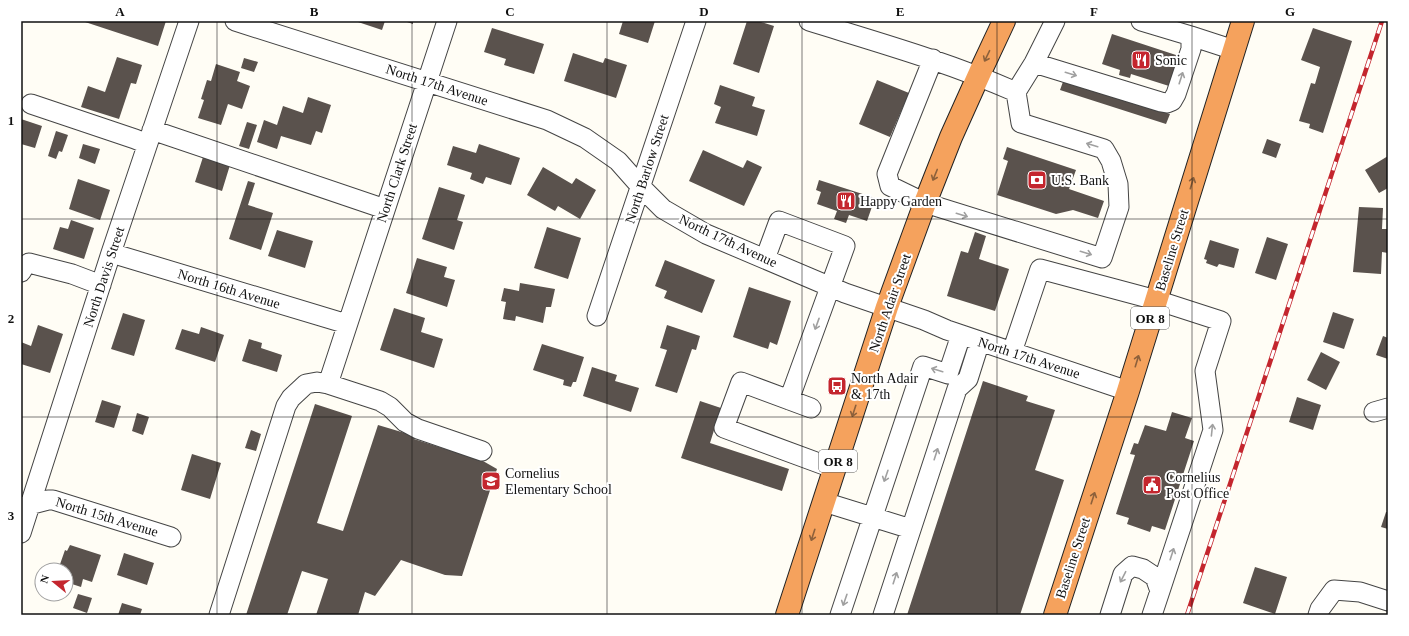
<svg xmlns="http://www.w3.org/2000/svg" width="1409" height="636" viewBox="0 0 1409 636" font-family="'Times New Roman',serif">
<rect width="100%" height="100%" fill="#fffdf5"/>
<path fill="#5a524d" d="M82,21H166L158,46Z
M355,21H385L382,30Z
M404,21H413V24Z
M623,21H655L648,43L619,34Z
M747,21H758L774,26L759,73L733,64Z
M492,28L544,44L534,74L504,65L506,59L484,52Z
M1313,28L1352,41L1323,133L1309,128L1310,124L1299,121L1311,83L1315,84L1320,67L1301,60Z
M1112,34L1179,56L1169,86L1131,74L1130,78L1119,75L1120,70L1102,64Z
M573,53L603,63L605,58L627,65L616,98L564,81Z
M117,57L142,65L136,84L131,83L119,119L81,107L88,86L105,92Z
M244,58L258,62L254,72L241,68Z
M216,64L240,72L237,81L250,86L242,109L228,104L221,125L198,118L204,100L201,99L207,80L211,81Z
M1064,79L1170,114L1166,124L1060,90Z
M877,80L909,93L890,137L859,124Z
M720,85L755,97L752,106L765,110L757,136L715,123L721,107L714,104Z
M308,97L331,105L322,133L316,131L311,145L281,136L277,149L257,142L264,120L277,125L283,106L303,113Z
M21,119L42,126L35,148L21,144Z
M247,122L257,125L249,149L239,146Z
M56,131L68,135L62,152L59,151L56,159L48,156Z
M1267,139L1281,144L1276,158L1262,153Z
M83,144L100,149L95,164L79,158Z
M479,144L520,158L511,185L486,177L483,184L470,179L472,173L447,165L453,146L476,153Z
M1007,147L1076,170L1069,189L1104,201L1098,218L1073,210L1056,214L997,195L1008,161L1003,159Z
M703,150L743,168L747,160L762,167L744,206L689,181Z
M1388,156V188L1379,193L1365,170Z
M203,157L230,165L222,191L195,182Z
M543,167L572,184L576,178L596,190L580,219L558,206L555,211L527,195Z
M78,179L110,190L100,220L69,209Z
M819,180L875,198L867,221L849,215L846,223L834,219L837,211L817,204L821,192L816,190Z
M248,181L255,183L248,205L273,213L261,250L229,239Z
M439,187L465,195L457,220L463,222L454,250L422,239Z
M1359,207L1383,208L1382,229H1388V253L1382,252L1381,274L1353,272Z
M71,220L94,228L84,259L53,249L60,227L68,229Z
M547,227L581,238L568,279L534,268Z
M277,230L313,241L305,268L268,256Z
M975,232L986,236L979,259L1009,269L995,311L947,296L961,251L968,253Z
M1267,237L1288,244L1276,280L1255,273Z
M1210,240L1239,249L1234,268L1219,264L1217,267L1206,263L1207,260L1204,259Z
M417,258L447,267L444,277L455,280L447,307L406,293Z
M665,260L715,280L702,313L664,298L667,291L655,286Z
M520,283L555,289L551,307H546L543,323L516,316L515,321L503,319L506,302L501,301L504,288L519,291Z
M749,287L791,301L777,345L770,342L768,349L733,337Z
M394,308L425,318L421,332L443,339L434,368L380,350Z
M1333,312L1354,319L1344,349L1323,342Z
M123,313L145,320L134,356L111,349Z
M38,325L63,334L50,373L21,364V342L31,346Z
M667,325L700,336L696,350L692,349L677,393L655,386L667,350L660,348Z
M201,327L224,335L215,362L175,349L182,329L199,334Z
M1383,336L1388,338V359L1376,355Z
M249,339L262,343L261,348L282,355L277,372L242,361Z
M542,344L584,357L576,382H573L571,387L563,385L564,380L533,370Z
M1321,352L1340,362L1326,390L1307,380Z
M592,367L617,375L615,381L639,388L631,412L583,396Z
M983,381L1028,396L1026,401L1055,410L1035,470L1064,480L1020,615H907Z
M1297,397L1321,405L1313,430L1289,422Z
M102,400L121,406L114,428L95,422Z
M700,401L721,408L710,443L789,469L782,491L681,458Z
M315,404L352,416L317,523L343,531L378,425L415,436L414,439L483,461L497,469L462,576L445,575L401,560L375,596L365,592L358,615H316L328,579L302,571L287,615H246Z
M1172,412L1192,418L1185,438L1194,441L1165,530L1152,526L1150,532L1127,524L1129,518L1116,514L1135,455L1130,454L1134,443L1138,444L1145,425L1166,431Z
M137,413L149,417L143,435L132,431Z
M251,430L261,434L256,451L245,448Z
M192,454L221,463L210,499L181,490Z
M1386,512H1388V529L1381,527Z
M70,545L101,555L92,582L83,579L81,587L66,582V570H58L65,550L67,551Z
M124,553L154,563L147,585L117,575Z
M1255,567L1287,577L1275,614L1243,603Z
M78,594L92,598L87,613L73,608Z
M122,603L142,609L140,615H118Z"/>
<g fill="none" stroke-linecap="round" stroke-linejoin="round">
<g stroke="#444" stroke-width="21">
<path id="minor" d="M235,21L547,120L585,138L618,161L641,187L663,209L706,234L845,293L924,320L947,330L1128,391
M809,21C880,43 948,62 1016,92
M1191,36L1234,50
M933,59L887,174L890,186L925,203L1102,258L1119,207L1118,184L1111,161L1104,149L1021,123L1016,92L1034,63L1055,21
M1034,63L1161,102L1167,103L1172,101L1176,94L1191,49V36L1141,21
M31,104L135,139L147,144
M152,130L385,209
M111,253L347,324
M765,259L779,221L845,246L789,400
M21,272L24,267L29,263L72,274L101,285
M597,316L696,21
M1012,352L1040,269L1156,300L1221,321L1205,371L1213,430L1160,591
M328,384L447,21
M811,408L741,382L724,428L835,469
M1374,412L1388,408
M824,502L911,529
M21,507L48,500H53L171,537
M21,533L111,253L189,21
M219,615L286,406L291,398L306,384L317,382L328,384L380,401L390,407L405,422L418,429L482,451
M840,615L923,366L948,374L961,335
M883,615L957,389L968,379L980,341
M1110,615L1123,574L1132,566L1143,569L1155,577L1160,591L1152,615
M1318,615L1320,609L1334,590L1360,592L1388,601"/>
</g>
<g stroke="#222" stroke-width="24">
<path id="highway" d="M787,615L887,307L925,203L951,137L982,68L1004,21
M1055,615L1128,391L1243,21"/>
</g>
<use href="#minor" stroke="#fff" stroke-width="19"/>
<use href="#highway" stroke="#f5a25d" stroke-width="22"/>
<g stroke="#c4262e" stroke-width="4.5">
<path id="rail" d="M1187,615L1382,21"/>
</g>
<use href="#rail" stroke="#fff" stroke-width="3" stroke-dasharray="9" stroke-linecap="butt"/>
</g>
<defs><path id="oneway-shaft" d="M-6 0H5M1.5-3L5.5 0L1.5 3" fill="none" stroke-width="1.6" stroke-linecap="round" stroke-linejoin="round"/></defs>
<g stroke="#8e613b">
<use href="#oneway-shaft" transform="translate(987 56) rotate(116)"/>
<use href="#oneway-shaft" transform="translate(935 175) rotate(112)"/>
<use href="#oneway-shaft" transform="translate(1192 183) rotate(-73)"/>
<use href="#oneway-shaft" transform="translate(1137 361) rotate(-73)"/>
<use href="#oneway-shaft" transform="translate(854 411) rotate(108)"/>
<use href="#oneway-shaft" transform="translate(1093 498) rotate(-72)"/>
<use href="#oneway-shaft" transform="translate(813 535) rotate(108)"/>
</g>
<g stroke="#a0a0a0">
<use href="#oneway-shaft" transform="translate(1071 74) rotate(17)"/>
<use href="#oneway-shaft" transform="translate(1181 78) rotate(-72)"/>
<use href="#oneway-shaft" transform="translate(1092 145) rotate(-163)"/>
<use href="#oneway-shaft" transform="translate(962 215) rotate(17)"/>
<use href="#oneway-shaft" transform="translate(1086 253) rotate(17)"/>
<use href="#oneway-shaft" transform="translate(817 324) rotate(110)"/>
<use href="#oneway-shaft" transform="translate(937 370) rotate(-163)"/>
<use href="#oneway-shaft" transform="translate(1212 430) rotate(-84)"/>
<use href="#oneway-shaft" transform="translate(936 454) rotate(-72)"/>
<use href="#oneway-shaft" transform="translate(886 476) rotate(109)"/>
<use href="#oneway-shaft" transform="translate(1172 554) rotate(-72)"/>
<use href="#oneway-shaft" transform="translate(1123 577) rotate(117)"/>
<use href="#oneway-shaft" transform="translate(895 578) rotate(-72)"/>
<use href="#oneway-shaft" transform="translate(845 600) rotate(109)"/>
</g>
<path fill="none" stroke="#111" stroke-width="1" stroke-opacity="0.55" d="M217,21V615M412,21V615M607,21V615M802,21V615M997,21V615M1192,21V615M21,219H1388M21,417H1388"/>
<defs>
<g id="restaurant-square" transform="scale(1)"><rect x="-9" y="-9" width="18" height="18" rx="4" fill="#c4262e" stroke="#fff"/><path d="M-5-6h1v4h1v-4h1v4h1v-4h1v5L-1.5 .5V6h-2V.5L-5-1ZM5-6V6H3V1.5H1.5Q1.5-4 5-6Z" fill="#fff"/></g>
<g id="bank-square" transform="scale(1)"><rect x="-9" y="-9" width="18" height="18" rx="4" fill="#c4262e" stroke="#fff"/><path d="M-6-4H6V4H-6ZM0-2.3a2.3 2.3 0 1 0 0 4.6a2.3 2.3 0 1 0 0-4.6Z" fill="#fff"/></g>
<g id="bus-square" transform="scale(1)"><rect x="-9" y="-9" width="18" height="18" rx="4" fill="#c4262e" stroke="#fff"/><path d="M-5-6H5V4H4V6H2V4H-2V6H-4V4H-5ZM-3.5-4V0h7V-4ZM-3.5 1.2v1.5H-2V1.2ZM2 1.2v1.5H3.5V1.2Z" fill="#fff"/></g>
<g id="school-square" transform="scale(1)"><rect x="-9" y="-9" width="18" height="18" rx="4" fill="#c4262e" stroke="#fff"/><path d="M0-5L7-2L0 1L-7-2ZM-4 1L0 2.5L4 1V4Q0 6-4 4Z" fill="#fff"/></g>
<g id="civic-square" transform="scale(1)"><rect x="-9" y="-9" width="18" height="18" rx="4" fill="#c4262e" stroke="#fff"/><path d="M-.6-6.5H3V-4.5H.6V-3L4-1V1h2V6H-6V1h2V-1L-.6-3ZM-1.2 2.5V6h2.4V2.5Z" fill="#fff"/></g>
</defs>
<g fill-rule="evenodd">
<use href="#restaurant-square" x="1141" y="60"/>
<use href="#bank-square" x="1037" y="180"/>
<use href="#restaurant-square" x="846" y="201"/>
<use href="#bus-square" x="837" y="386"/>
<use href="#school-square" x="491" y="481"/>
<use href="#civic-square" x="1152" y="485"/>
</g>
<g text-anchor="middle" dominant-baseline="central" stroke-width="4" stroke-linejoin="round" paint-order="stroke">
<g fill="#fff" stroke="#585858" stroke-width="1">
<rect x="1131" y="307" width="38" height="22" rx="3"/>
<rect x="819" y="450" width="38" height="22" rx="3"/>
</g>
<g font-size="13" font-weight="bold" fill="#111">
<text x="1150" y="318">OR 8</text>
<text x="838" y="461">OR 8</text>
</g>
<g font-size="14" fill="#111" stroke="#fff" text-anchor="start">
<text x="1155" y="60">Sonic</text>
<text x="1051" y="180">U.S. Bank</text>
<text x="860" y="201">Happy Garden</text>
<text x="851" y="378">North Adair<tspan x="851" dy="16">&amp; 17th</tspan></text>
<text x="505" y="473">Cornelius<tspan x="505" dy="16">Elementary School</tspan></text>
<text x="1166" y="477">Cornelius<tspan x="1166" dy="16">Post Office</tspan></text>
</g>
<g font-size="14" fill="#111" stroke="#fff">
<text transform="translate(437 85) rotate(18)">North 17th Avenue</text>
<text transform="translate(647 169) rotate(-72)">North Barlow Street</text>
<text transform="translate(397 173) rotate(-72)">North Clark Street</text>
<text transform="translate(728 241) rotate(25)">North 17th Avenue</text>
<text transform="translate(1172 250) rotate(-73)">Baseline Street</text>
<text transform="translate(104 277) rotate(-72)">North Davis Street</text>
<text transform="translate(229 289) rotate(17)">North 16th Avenue</text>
<text transform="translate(890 303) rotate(-71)">North Adair Street</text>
<text transform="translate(1029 358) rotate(18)">North 17th Avenue</text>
<text transform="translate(107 517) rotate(17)">North 15th Avenue</text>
<text transform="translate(1073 558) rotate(-72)">Baseline Street</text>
</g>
</g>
<rect width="1409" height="636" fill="none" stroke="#ffffff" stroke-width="44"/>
<g transform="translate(54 582) rotate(288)"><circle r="19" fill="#ffffff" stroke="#a0a0a0"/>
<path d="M0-3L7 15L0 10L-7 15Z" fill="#c4262e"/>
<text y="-6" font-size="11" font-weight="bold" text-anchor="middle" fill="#111111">N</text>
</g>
<rect x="22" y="22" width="1365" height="592" fill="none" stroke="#111" stroke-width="1.5"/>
<g font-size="13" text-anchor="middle" font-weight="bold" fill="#111">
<text x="120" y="16">A</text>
<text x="314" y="16">B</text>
<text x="510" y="16">C</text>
<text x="704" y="16">D</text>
<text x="900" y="16">E</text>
<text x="1094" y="16">F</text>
<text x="1290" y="16">G</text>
<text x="11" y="125">1</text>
<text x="11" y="323">2</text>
<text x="11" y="520">3</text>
</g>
</svg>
